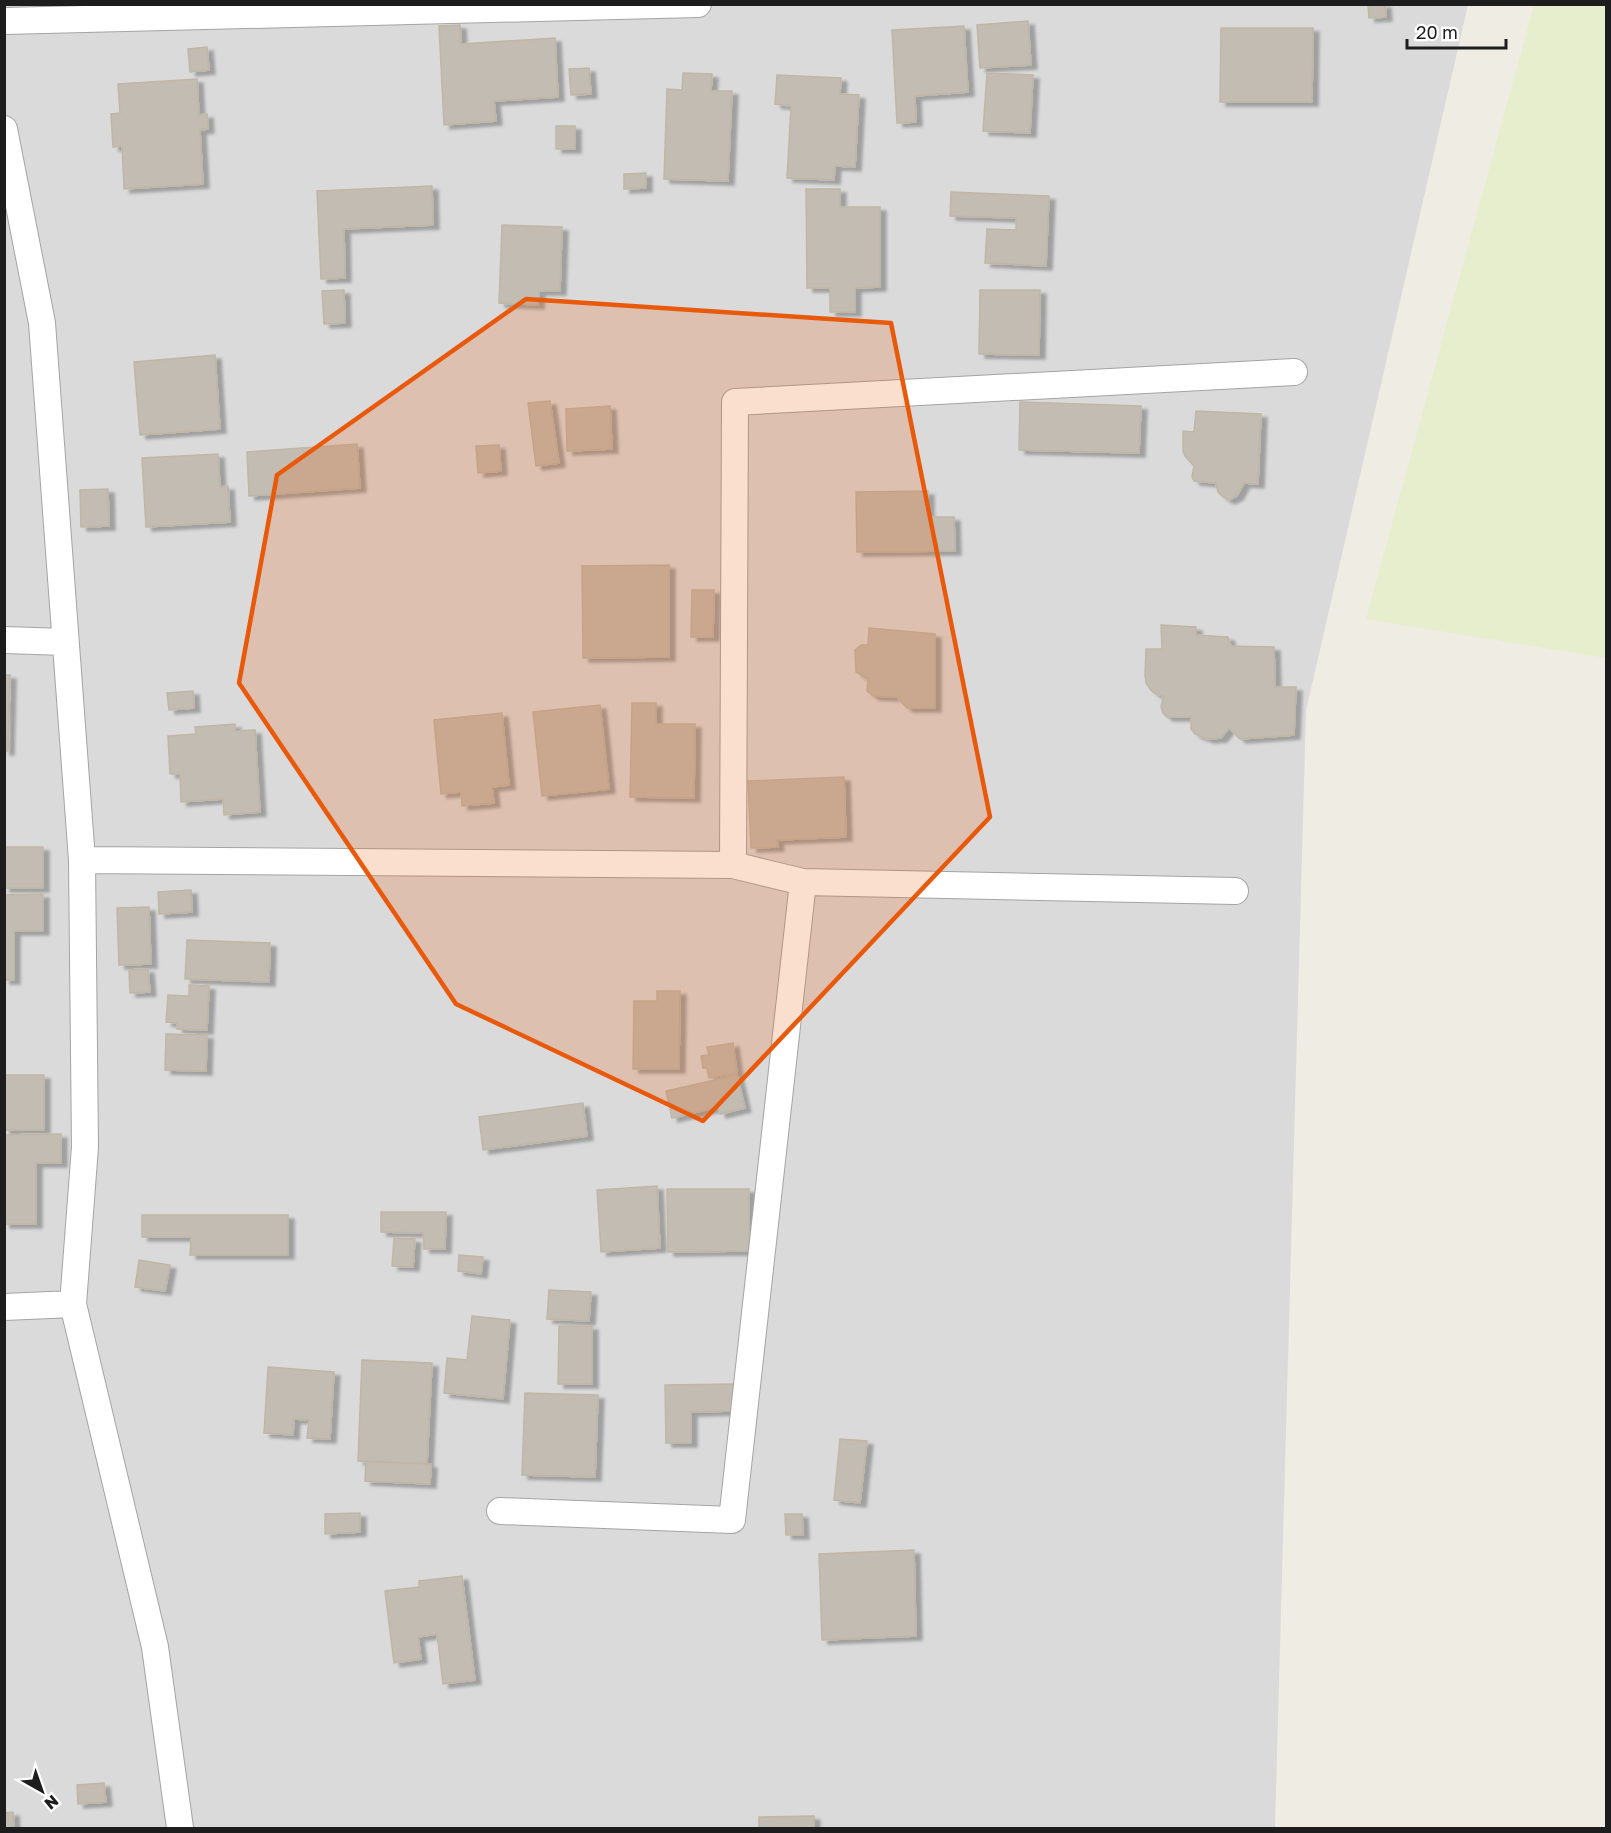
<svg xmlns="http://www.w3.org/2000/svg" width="1611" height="1833" viewBox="0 0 1611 1833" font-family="'Golos Text',sans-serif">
<defs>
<filter id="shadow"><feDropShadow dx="6" dy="4" stdDeviation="1.5" flood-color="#0004"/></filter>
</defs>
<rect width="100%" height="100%" fill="#efede3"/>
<path fill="#dbdada" d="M5,5H1468L1306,711L1275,1828H5Z"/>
<path fill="#e6eece" d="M1534,5H1606V658L1366,619Z"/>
<path fill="#c3bcb2" stroke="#c0b6a5" stroke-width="1.5" filter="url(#shadow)" d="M1368,4H1385L1386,17L1369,18Z
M1028,21L1031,65L980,68L977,25Z
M460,25L461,44L555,38L558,97L494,101L496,121L444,125L439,26Z
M964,26L968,92L915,96L916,122L897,123L892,30Z
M1221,28H1313L1312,102H1220Z
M207,47L209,70L190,72L188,49Z
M589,68L591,94L571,95L569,69Z
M683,73L712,74L711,91H732L728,181L664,179L667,89L682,90Z
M987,73L1033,75L1030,133L983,131Z
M777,75L841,78L840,94L859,95L855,167L835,166L834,180L787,178L791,106L775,104Z
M197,79L199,115L207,114L208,129L200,130L203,184L124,189L122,146L113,147L111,114L120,113L118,84Z
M556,126H575V149H556Z
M646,173V188L624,189V174Z
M432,186L433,225L344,229L345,278L321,279L317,191Z
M806,189H840V207H880V287L855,288V312H830V288H807Z
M951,192L1049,196L1046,266L985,263L987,229L1016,230V218L950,216Z
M502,225L562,227L560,291H539L538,305L499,303Z
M344,290L345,323L324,324L322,291Z
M980,290H1040L1039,355L979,354Z
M215,355L220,429L140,435L134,362Z
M550,401L559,463L536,466L528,403Z
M1020,402L1141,406L1139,453L1019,450Z
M610,406L612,449L567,451L566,409Z
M1196,411L1261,414L1258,484L1244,483L1237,496L1229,500L1223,497L1218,492L1216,483L1194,481L1192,477L1194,466L1185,456L1183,451V431L1194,432Z
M357,444L360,488L249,496L247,452Z
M499,445L501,471L478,473L476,446Z
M218,454L220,487L228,486L230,522L146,527L142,458Z
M108,489L109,526L81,527L80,490Z
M928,491V517H954L955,551L857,552L856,492Z
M669,565V657L583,658L582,566Z
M692,590H714L713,637H691Z
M1161,625L1196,627V635L1228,637L1231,646L1274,647L1275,687H1296L1294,735L1240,739L1229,728L1221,738L1208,739L1195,734L1191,729V717H1167L1163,713L1161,706L1164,696L1154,693L1150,689L1146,683L1145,676L1146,649H1162Z
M869,628L935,634V708H907L897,697L873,696L867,691L868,679L856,672L855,650L861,645H868Z
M4,675H10L8,751H4Z
M193,691L194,708L169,710L167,693Z
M632,703H656V724H695L694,798L630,797Z
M600,705L609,789L542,796L533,712Z
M502,713L509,785L492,787L494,803L462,806L461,792L441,794L434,720Z
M235,724V731L255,730L260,812L224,815L223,799L181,802L180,774H170L168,736L196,734L195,727Z
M844,777L846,837L777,840L778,847L751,848L748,781Z
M4,847H43V888H4Z
M191,890L192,912L159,914L158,892Z
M43,894V931H14V980H4V895Z
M149,907L151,964L119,965L117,908Z
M187,940L270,943L269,982L185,979Z
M148,969L150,992L130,993L129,970Z
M189,985L209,986L207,1030L177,1029V1023L166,1022L168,995L189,996Z
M657,991H680L679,1069H633L634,1001H657Z
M166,1034L207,1035L206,1071L165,1070Z
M733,1043L737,1073L709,1078L707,1068H703L701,1056L709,1055L707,1047Z
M4,1075H44V1130H4Z
M737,1075L745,1108L720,1114L718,1107L672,1118L666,1091Z
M583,1103L587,1136L483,1150L479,1117Z
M61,1134V1163H36V1224H4V1135Z
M657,1186L660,1248L601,1252L597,1190Z
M667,1189H749V1251L668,1252Z
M381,1212H446L445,1249H424L423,1233L381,1232Z
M142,1215H288V1255H190L191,1237H142Z
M394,1238L415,1239L413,1267L392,1266Z
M459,1255L483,1257L481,1274L458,1271Z
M139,1260L170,1265L165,1291L135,1287Z
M549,1290L591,1292L589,1321L547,1319Z
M472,1316L510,1320L503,1399L444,1393L447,1358L467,1360Z
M559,1326H592V1384H558Z
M362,1360L432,1363L427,1464L358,1461Z
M268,1367L334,1372L330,1439L307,1438L309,1420L294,1419L293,1435L264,1433Z
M733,1384V1411L691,1412V1443H666L665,1385Z
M525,1393L598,1395L595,1477L522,1475Z
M840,1439L867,1441L860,1503L834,1500Z
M366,1461L431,1464L430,1484L365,1481Z
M360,1513V1532L325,1534V1514Z
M785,1514H802L803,1535H786Z
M914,1550L916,1636L822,1640L819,1554Z
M462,1576L475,1680L443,1684L437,1634L418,1637L421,1659L394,1663L385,1591L419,1587V1581Z
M104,1783L106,1802L78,1804L77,1785Z
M13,1812L14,1828H4V1813Z
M814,1816V1828H759V1817Z"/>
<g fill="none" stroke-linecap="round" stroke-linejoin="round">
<g stroke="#a4a4a4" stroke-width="28">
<path id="street" d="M4,21L698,4
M4,129L42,323L82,860L85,1147L73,1304L155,1647L180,1828
M4,640L65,642
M82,860L733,865L803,882L1235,891
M733,865L735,402L1294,372
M4,1307L73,1304
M500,1511L732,1520L803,882"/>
</g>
<use href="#street" stroke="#fff" stroke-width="26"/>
</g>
<path fill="#e8590c" fill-opacity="0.2" stroke="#e8590c" stroke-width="4.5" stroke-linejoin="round" d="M526,299L891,323L990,817L703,1121L456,1004L239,683L277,475Z"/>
<rect width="1611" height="1833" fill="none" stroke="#1d1d1d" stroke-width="12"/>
<g transform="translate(42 1791) rotate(140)" stroke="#ffffff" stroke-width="4.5" paint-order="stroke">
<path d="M0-4.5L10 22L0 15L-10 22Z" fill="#1d1d1d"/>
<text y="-9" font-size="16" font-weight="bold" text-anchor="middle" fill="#1d1d1d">N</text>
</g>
<path d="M1407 39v9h99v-9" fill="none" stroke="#1d1d1d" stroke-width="3"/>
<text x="1416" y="39" font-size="18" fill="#1d1d1d" stroke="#ffffff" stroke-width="4.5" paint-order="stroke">20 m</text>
</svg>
